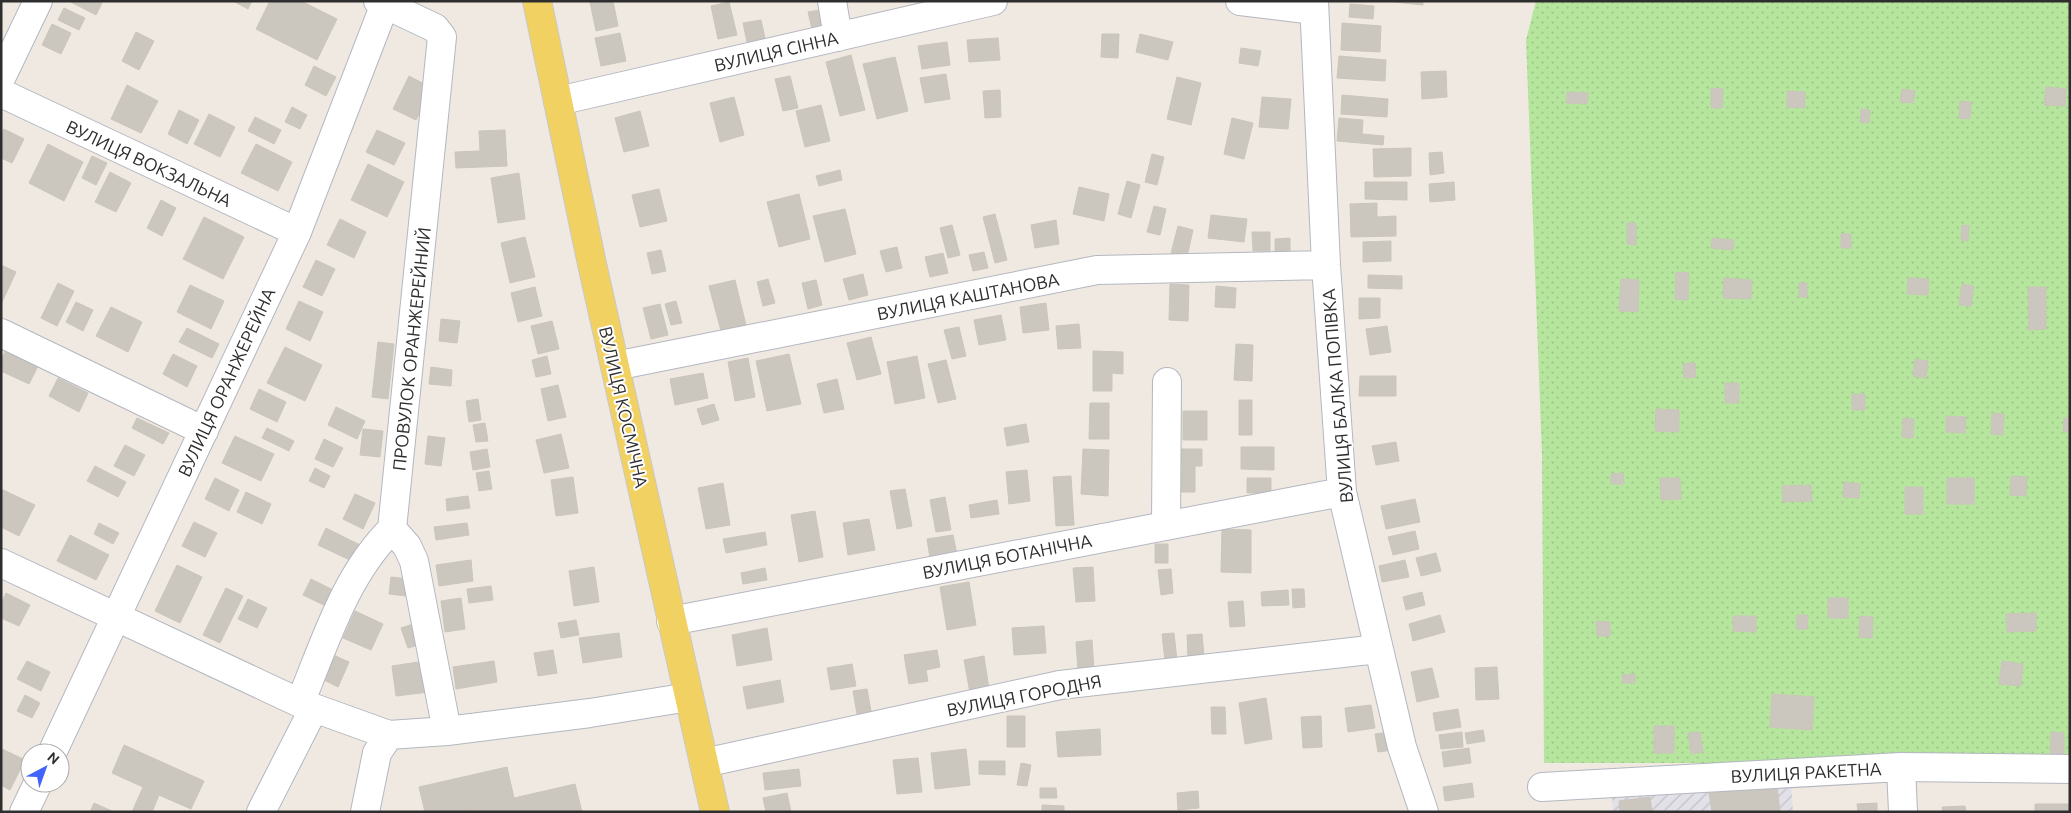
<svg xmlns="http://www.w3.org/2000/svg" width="2071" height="813" viewBox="0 0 2071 813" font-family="Ubuntu,sans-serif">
<defs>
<pattern id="industrial-furrows" width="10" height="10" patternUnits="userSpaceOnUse" patternTransform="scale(1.25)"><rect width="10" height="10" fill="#e3e1e8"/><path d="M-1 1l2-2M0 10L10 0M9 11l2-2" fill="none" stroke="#c3c1c7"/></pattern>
<pattern id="park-dots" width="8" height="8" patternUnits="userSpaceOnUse" patternTransform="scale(1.25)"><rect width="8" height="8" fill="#b6e59e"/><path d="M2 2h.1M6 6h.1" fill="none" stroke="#9dc588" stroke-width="1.8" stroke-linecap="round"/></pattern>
</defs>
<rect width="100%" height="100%" fill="#efe9e1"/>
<path fill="url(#industrial-furrows)" d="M1791,779L1793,812H1613L1612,796Z"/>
<path fill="url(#park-dots)" d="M1536,1H2070V760L1901,763H1544L1542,454L1526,40Z"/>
<path fill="#cbc7bf" stroke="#cbc5ba" d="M69,1H103L96,15Z
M233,1H252L248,9Z
M270,1H301L337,19L317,60L256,29Z
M613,1L618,26L596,31L590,2Z
M1385,1H1423V5Z
M729,2L737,35L718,39L711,6Z
M1350,4L1374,6L1373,19L1349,17Z
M64,8L85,18L79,30L58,20Z
M820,10L824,27L812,29L808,12Z
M761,20L765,38L747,42L743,23Z
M1342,23L1381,26L1380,52L1341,50Z
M52,24L71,33L61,54L42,45Z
M136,32L154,41L139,70L122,61Z
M620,33L626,61L601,66L595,38Z
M1102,34H1119L1118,58L1101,57Z
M1140,34L1173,42L1168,60L1136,52Z
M998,38L1000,60L969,62L967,40Z
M947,42L950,65L922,69L918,46Z
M1241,48L1261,51L1258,66L1239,63Z
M851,55L865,110L840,116L826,62Z
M1339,56L1386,60L1385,81L1337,78Z
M895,57L908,111L877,119L863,64Z
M314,66L336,77L326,96L305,85Z
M1446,71L1447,97L1422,99L1421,72Z
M946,74L950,99L925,103L920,78Z
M409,76L432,88L416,120L393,109Z
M790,76L798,108L783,111L775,79Z
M1177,77L1201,83L1191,125L1167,119Z
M127,85L158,101L141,133L111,119Z
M2046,87L2066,89L2065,106L2044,105Z
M1711,88L1723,89L1722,108H1711Z
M1902,89L1915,91L1913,103L1900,102Z
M1000,90L1001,117L985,118L983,91Z
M1787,91L1805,92V108L1787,107Z
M1567,92L1588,93L1587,104L1566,103Z
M1342,95L1388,99L1387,117L1341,114Z
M734,97L744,135L720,142L710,103Z
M1262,97L1291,99L1288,129L1259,127Z
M1960,101L1971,102L1970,119L1959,118Z
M821,105L830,141L805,147L796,111Z
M292,107L307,115L300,129L285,122Z
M1861,109L1870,110L1869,123L1860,122Z
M179,110L199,120L187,144L168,134Z
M640,111L649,146L624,152L615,118Z
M209,114L235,127L220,157L194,144Z
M255,117L281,130L274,144L248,131Z
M1232,118L1253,123L1244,159L1224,154Z
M1339,118L1363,120L1362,134L1384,136L1383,145L1337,141Z
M4,129L24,139L12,163L1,158V134Z
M377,130L405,143L394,165L366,152Z
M505,130L507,166L456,168L455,152L480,151L479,131Z
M48,144L83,162L64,201L29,183Z
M256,144L292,162L278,191L241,173Z
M1411,148V176L1374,177L1373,149Z
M1442,152L1444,173L1430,175L1429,153Z
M1152,154L1164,157L1157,185L1145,182Z
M92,156L107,163L96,185L82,178Z
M368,164L404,182L387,217L351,200Z
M840,170L842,180L819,186L816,176Z
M110,172L131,183L116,212L95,202Z
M519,173L525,219L498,223L491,178Z
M1127,181L1140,185L1131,218L1118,214Z
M1365,182H1407V200L1365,199Z
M1454,182L1455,200L1430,202L1429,184Z
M1079,187L1109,194L1104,221L1073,214Z
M659,189L667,221L640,227L632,195Z
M799,194L810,239L779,247L767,202Z
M161,200L176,208L162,236L147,228Z
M1377,203V217L1396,216V236L1351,237L1350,204Z
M1154,206L1166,209L1160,235L1147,232Z
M845,209L856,254L825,262L813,216Z
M995,214L1007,260L995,263L983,217Z
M1211,215L1247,219L1244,242L1208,238Z
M204,217L244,237L223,279L183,259Z
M340,219L366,232L354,258L327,245Z
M1056,220L1059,244L1035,248L1031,225Z
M1627,223H1636V245L1627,244Z
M952,225L960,255L948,258L940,228Z
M1962,225L1969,226L1968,241L1961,240Z
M1178,226L1193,230L1187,257L1171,253Z
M1252,232H1270V251H1253Z
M1841,234H1851V248H1841Z
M525,237L535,277L510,283L501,243Z
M1290,238V256H1275V239Z
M1712,238L1734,240L1733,250L1711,248Z
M1391,241V261L1363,262V242Z
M897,247L902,268L886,272L880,251Z
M661,250L666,271L652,274L647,253Z
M984,252L988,268L973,271L969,255Z
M943,253L948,273L930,277L925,257Z
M316,260L335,269L322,296L303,287Z
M1,265L16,272L2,302L1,301Z
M1676,272L1689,273L1688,300L1675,299Z
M863,274L868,295L849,300L843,279Z
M1368,275L1402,276V289L1368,288Z
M1724,278L1752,280L1751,299L1723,298Z
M1908,278L1929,279L1928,295L1907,294Z
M768,279L775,303L763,306L757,282Z
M1621,279L1639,280L1638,312L1619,311Z
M735,280L746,325L721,331L709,286Z
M816,280L822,305L808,309L802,283Z
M58,283L74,291L57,326L41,318Z
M1799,283H1807V297H1799Z
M1170,284L1189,285L1188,321L1169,320Z
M1962,284L1974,286L1971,306L1959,305Z
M190,285L224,301L211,329L177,312Z
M1216,286L1236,288L1235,308L1215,307Z
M535,287L542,316L518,322L511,293Z
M2028,287H2046V329L2029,330Z
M1359,298H1380V318L1359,319Z
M299,301L323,312L310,341L286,329Z
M676,301L682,323L671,325L665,304Z
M76,302L93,310L83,331L66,322Z
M1046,303L1049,330L1023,333L1020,307Z
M660,304L668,335L651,339L643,308Z
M111,307L142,322L128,352L96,336Z
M1001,315L1006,340L979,345L974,320Z
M441,319L460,321L457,343L439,341Z
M552,321L559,349L538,354L531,326Z
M1079,324L1081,348L1058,349L1056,326Z
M1387,326L1391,352L1370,355L1366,329Z
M959,327L966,356L952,359L944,330Z
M187,328L219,344L212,358L179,342Z
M871,337L881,374L857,380L847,343Z
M378,342L394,344L388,399L372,397Z
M9,344L41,360L29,384L1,371V360Z
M1236,344L1253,345L1252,381L1234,380Z
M285,347L322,365L305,401L267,383Z
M1093,351L1123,352V374L1112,373V391H1093Z
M173,354L197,366L187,387L163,374Z
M789,354L801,404L767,411L756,361Z
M547,356L551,374L536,377L532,360Z
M917,356L925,398L895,404L887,362Z
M748,358L755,397L735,401L728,362Z
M1915,359L1928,361L1926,378L1913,376Z
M946,360L956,399L938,403L928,364Z
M1695,363L1696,377L1684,378L1683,364Z
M431,367L452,370L451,386L429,384Z
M703,373L708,398L675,405L670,379Z
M1360,376H1396V396H1359Z
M58,378L88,393L79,412L49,396Z
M837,379L844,409L824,413L817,384Z
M1725,383H1739V403H1725Z
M558,385L566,417L548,421L541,389Z
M259,389L286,402L277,422L250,409Z
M1852,394H1865V410H1852Z
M478,399L481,420L469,422L466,401Z
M1239,400H1252V435H1239Z
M1090,403H1109V439H1089Z
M714,404L719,420L702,425L697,409Z
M336,407L365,421L357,439L328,425Z
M1656,409L1679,410V432L1655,431Z
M1183,411H1207V440H1183Z
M1992,413L2004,414L2003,435L1991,434Z
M1946,416L1966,417L1965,433L1946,432Z
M137,418L169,433L163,444L132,428Z
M1903,418L1914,419L1913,438L1902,437Z
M2064,418H2070V432H2063Z
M485,423L488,441L476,442L473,425Z
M1026,424L1029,442L1007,446L1004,428Z
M267,428L294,441L289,451L262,438Z
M363,429L383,431L380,457L360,455Z
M561,434L569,468L544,473L536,440Z
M235,436L274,454L261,481L222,463Z
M428,436L445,438L441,466L425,464Z
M324,439L343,448L333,467L315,459Z
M1396,442L1399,461L1376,465L1372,446Z
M125,445L145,455L134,476L114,466Z
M1241,447H1274V470L1241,469Z
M487,449L490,467L473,470L470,452Z
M1083,449L1109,450L1108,496L1081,494Z
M1175,449H1202V466H1195V492H1181L1182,466H1175Z
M95,466L126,482L118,497L87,481Z
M315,468L330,476L324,488L309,481Z
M1027,470L1030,501L1009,504L1006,472Z
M489,471L492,489L479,491L476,473Z
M1623,473L1624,484H1611V474Z
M1071,476L1074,525L1056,526L1053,477Z
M2011,476L2027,477L2026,496L2010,495Z
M573,477L578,513L556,516L551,480Z
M215,478L239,490L229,511L205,499Z
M1247,478H1271V493H1247Z
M1660,478H1680L1681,499L1661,500Z
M1947,478H1974V504H1947Z
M1844,482L1860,484L1859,498L1843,497Z
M723,483L730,525L706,529L698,488Z
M1811,485L1812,501L1783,502L1782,486Z
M1905,487H1923V514H1905Z
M1,489L35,505L19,536L1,527Z
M905,489L912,526L897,529L890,491Z
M246,492L271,504L262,524L237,512Z
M355,494L375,503L363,529L343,519Z
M468,496L470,508L447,511L446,499Z
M945,497L951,530L936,532L930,500Z
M1415,499L1420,522L1386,529L1381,506Z
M997,500L999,514L971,518L969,505Z
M815,511L823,557L799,562L791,515Z
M869,519L875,550L848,555L843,523Z
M194,522L217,533L205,557L182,546Z
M99,523L119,533L113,544L94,534Z
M467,523L469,535L436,540L434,527Z
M326,528L360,545L352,561L318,545Z
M1222,529L1251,530V573L1221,572Z
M1415,531L1419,549L1393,555L1388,537Z
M765,532L767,545L726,553L723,539Z
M70,535L109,555L96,580L57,561Z
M953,535L957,554L930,558L927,539Z
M1155,544H1168V563H1155Z
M1436,553L1441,571L1421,576L1416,558Z
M471,560L473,581L439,586L436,565Z
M1405,560L1409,577L1382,582L1379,566Z
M177,565L202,577L180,623L155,611Z
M594,567L599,602L574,606L569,571Z
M1093,567L1095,601L1076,602L1073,568Z
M765,568L767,580L743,584L741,573Z
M1171,569L1173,593L1161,595L1158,570Z
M391,577L408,579L406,596L389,594Z
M311,579L339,593L332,609L303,595Z
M969,582L976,625L947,630L940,587Z
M491,586L493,600L469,603L467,589Z
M226,588L243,596L220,643L203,635Z
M1292,589H1304L1305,607L1293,608Z
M1288,590L1289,605L1262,606L1261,592Z
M1422,592L1425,605L1406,610L1403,597Z
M6,593L30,605L19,626L1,618V603Z
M461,598L465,629L445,632L441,601Z
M1828,598H1848V618H1828Z
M248,599L267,608L257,628L238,619Z
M1243,601L1245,626L1230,627L1228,602Z
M355,611L383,624L371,650L343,638Z
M2036,613V631L2007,632L2006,614Z
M1440,615L1445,632L1413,641L1409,624Z
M1797,615H1808L1807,629H1796Z
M1733,616H1756V632L1733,631Z
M1860,616L1873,617L1872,638L1859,637Z
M576,620L579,635L561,638L558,623Z
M1596,621L1610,622V636H1597Z
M416,623L422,644L408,648L401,628Z
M1044,626L1046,653L1014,655L1012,628Z
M767,628L772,660L737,666L732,635Z
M619,633L622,657L583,663L579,638Z
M1174,633L1177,660L1165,661L1162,634Z
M1202,634L1204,656L1188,657L1187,635Z
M1092,640L1094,670L1078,671L1076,642Z
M553,650L557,673L538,676L534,653Z
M937,650L940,667L926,670L928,681L909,684L904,655Z
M331,654L349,662L338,687L320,678Z
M984,656L989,689L970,693L964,660Z
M27,661L50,672L41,691L17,679Z
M425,661L429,692L396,696L392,666Z
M494,661L497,682L456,689L453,667Z
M2002,661L2023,664L2021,686L1999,684Z
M852,664L856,686L831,690L827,668Z
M1497,667L1499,699L1476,700L1475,668Z
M1432,668L1439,697L1417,702L1411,672Z
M1635,674V683H1623L1622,675Z
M780,680L784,702L747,709L743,687Z
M867,689L871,711L857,714L853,691Z
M1772,694L1814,697L1812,730L1770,727Z
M25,695L40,703L32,718L17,711Z
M1266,698L1272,739L1245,744L1239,703Z
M1371,705L1375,728L1348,732L1345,708Z
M1211,707H1225L1226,734H1212Z
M1458,709L1461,727L1436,731L1433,713Z
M1007,716H1025V747H1007Z
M1321,716L1322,747L1303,748L1301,717Z
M1654,726H1674V753H1654Z
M1100,729L1101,755L1058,757L1056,732Z
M1483,730L1485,741L1467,744L1465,733Z
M1390,732L1393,750L1378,752L1375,734Z
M1462,732L1463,747L1441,749L1439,735Z
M1700,732L1703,752L1691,754L1688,733Z
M2051,732L2064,733V760L2050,759Z
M124,745L204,781L191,809L159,795L152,812H132L143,787L112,773Z
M1469,748L1471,763L1444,767L1442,752Z
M2,749L25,760L10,790L1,785Z
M966,749L970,785L935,789L931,753Z
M918,758L922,792L897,794L893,760Z
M979,761H1005V775L979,774Z
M1021,763L1031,765L1027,786L1017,785Z
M507,767L514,798L575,784L582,812H501L498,802L458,812H425L419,787Z
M799,769L801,786L765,790L763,773Z
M1472,783L1474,797L1445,801L1443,787Z
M1777,785L1780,812H1712L1709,793Z
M1040,788H1056L1057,798H1040Z
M1198,791L1199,808L1178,810L1177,793Z
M787,793L791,812H766L763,798Z
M1650,797L1652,812H1620L1619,801Z
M498,802L501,812H464V810Z
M94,803L114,812H90Z
M1877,803V812H1858L1857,804Z
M2035,804H2070V812H2035Z
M1042,805L1064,806V812H1042Z
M1965,806L1966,812H1943L1942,807Z"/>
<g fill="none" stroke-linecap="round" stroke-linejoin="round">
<g stroke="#b4b7c1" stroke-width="30">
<path id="minor" d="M832,1L838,37
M1240,1L1314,10
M1314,1L1326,265L1342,492L1402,747L1424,812
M1,78L38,1
M1,93L297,232
M558,101L993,1
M1,333L204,431
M615,366L1097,270L1326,265
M1166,526L1167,382
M392,529L407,546L414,561L447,731
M1,563L300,703L389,735L447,731L590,713L689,697
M671,621L1342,492
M300,703C325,643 345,575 392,529L442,37L435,28L378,1
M52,753L297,232L385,4
M704,763L1060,685L1378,649
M1901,767L1903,812
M1542,787L1901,767L2070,769
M24,812L38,783
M261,812L314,708
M365,812L377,753L389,735"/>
</g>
<g stroke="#c9c9c9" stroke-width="30">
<path id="major" d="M537,1L592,264L715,812"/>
</g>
<use href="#minor" stroke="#fff" stroke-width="28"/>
<use href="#major" stroke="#f2d163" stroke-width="28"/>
</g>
<g text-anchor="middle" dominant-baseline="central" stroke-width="4" stroke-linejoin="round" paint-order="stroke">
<g font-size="18" fill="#2e2e2e" stroke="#fff">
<text transform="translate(776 51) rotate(-13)">ВУЛИЦЯ СІННА</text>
<text transform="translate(149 163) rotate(25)">ВУЛИЦЯ ВОКЗАЛЬНА</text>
<text transform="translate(968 296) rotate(-11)">ВУЛИЦЯ КАШТАНОВА</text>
<text transform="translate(411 349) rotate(-84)">ПРОВУЛОК ОРАНЖЕРЕЙНИЙ</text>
<text transform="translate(226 382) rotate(-65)">ВУЛИЦЯ ОРАНЖЕРЕЙНА</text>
<text transform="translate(1337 396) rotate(-95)">ВУЛИЦЯ БАЛКА ПОПІВКА</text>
<text transform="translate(624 407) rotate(77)">ВУЛИЦЯ КОСМІЧНА</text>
<text transform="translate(1007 556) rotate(-11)">ВУЛИЦЯ БОТАНІЧНА</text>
<text transform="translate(1024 695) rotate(-11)">ВУЛИЦЯ ГОРОДНЯ</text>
<text transform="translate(1806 772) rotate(-3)">ВУЛИЦЯ РАКЕТНА</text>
</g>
</g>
<rect width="2071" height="813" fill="none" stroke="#2e2e2e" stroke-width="5"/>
<g transform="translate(45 768) rotate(41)"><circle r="24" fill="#ffffff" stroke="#ababab"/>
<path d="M0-4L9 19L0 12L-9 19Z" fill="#4264fb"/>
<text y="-8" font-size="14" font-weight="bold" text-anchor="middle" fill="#2e2e2e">N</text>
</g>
</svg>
